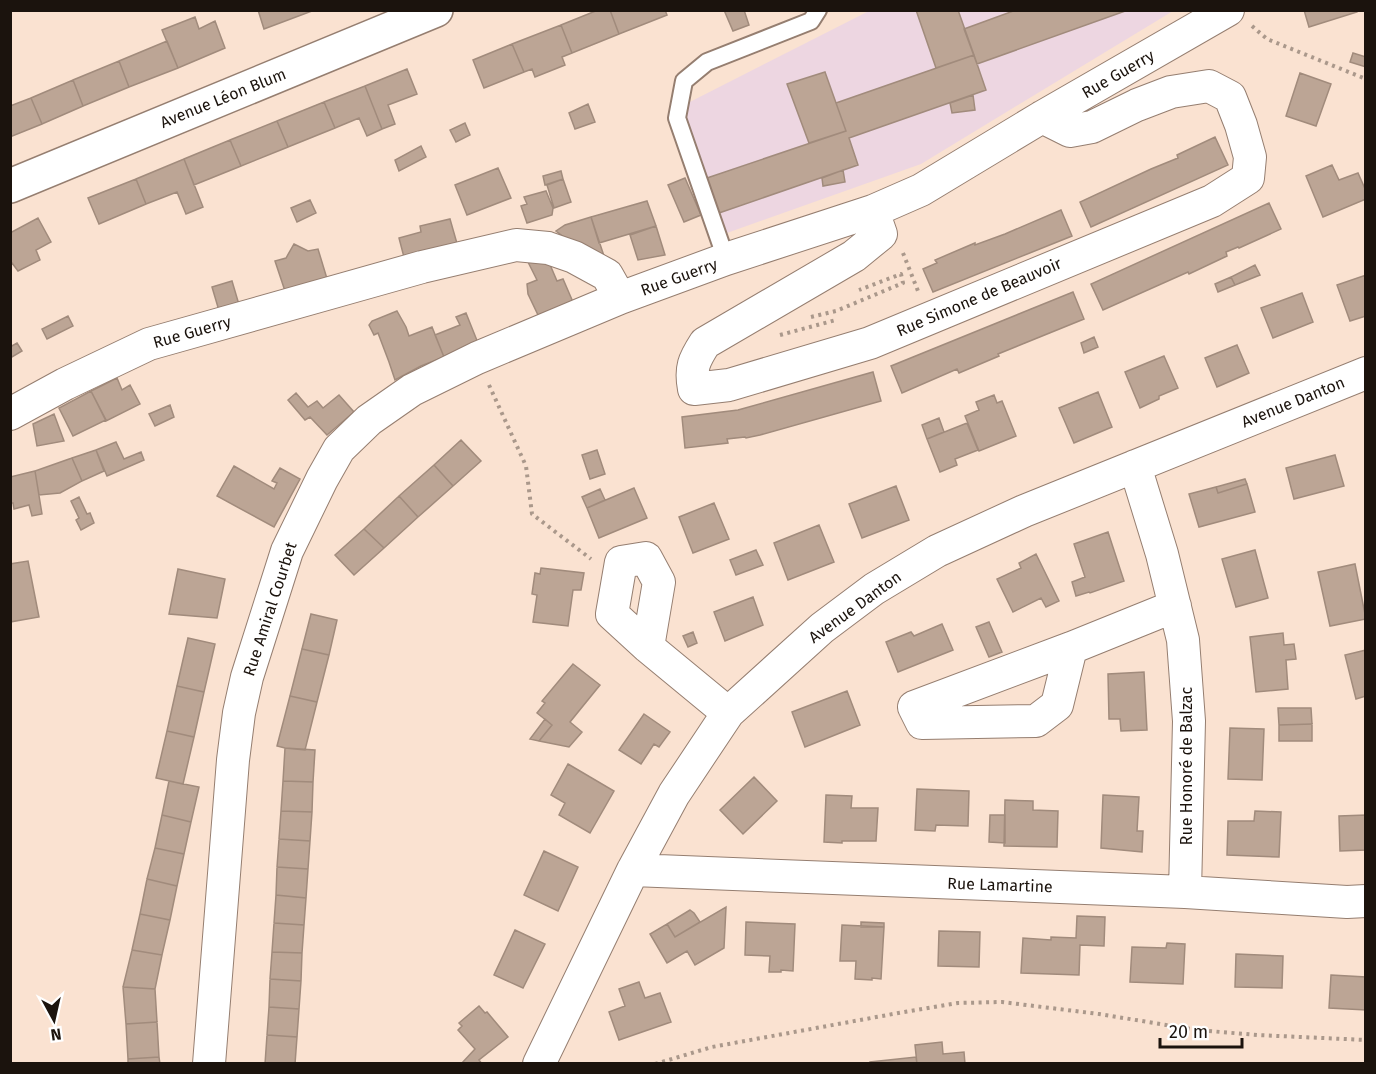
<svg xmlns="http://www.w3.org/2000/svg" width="1376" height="1074" viewBox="0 0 1376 1074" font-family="'Fira Sans',sans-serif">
<rect width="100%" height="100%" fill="#fae2d1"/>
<path fill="#edd6e1" d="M869,11H1173L921,164L724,234L682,106Z"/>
<path fill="#bca595" stroke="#a18b7c" stroke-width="1.5" d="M258,10H312V11L264,29Z
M598,10H610L619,34L572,53L561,25Z
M610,10H665L667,15L619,34Z
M724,10H744L749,25L733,31Z
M916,10H958L974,55L936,68Z
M1016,10H1128L977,64L964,29Z
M1304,10H1357V12L1309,27Z
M195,17L199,29L215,21L225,48L178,68L162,30Z
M561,25L572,53L562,57L565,65L535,77L532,69L524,72L512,44Z
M167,41L178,68L129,87L119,61Z
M512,44L524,72L484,88L473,60Z
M1353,53L1366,57V67L1350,62Z
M974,55L986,90L849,138L858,165L719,213L707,178L846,131L836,103Z
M119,61L129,87L83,106L73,80Z
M407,69L417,94L388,105L395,124L382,129L365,86Z
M825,72L846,131L809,143L787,84Z
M1300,73L1331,84L1316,126L1286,116Z
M73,80L83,106L42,124L31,98Z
M365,86L382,129L367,136L359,118L335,128L324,102Z
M973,95L975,110L952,113L950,103Z
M31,98L42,124L10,137V106Z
M324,102L335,128L288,147L277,121Z
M588,104L595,122L575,129L569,113Z
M277,121L288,147L241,166L230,140Z
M465,123L470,135L456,142L450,130Z
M1215,137L1228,165L1091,227L1080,202L1151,169L1178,158L1177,155Z
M230,140L241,166L194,185L184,159Z
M421,146L426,157L399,171L395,160Z
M184,159L203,207L186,214L177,192L146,204L136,179Z
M1332,165L1339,180L1358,173L1366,191V199L1323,217L1306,176Z
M498,168L511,198L467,215L455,185Z
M843,170L845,182L823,186L822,178Z
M561,171L563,179L545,185L543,176Z
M685,178L701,215L684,222L668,185Z
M136,179L146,204L99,224L88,198Z
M563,179L571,202L554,208L547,185Z
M546,191L553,208L552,215L527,223L521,206L527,204L524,197Z
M310,200L316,213L297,222L291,208Z
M647,201L656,226L599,243L591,217Z
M1269,203L1281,229L1239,248L1238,247L1226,252L1227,256L1189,274L1188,272L1103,310L1091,284Z
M1061,210L1072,236L933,292L923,269L937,263L935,260L975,243V245L1005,234Z
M591,217L605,259L582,251L556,231L565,225Z
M38,218L51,242L36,250L40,260L18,271L12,263L10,264V233Z
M450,219L458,247L405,261L399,238L421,232L420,226Z
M656,226L665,255L638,260L630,235Z
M294,244L308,251L318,249L328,282L286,294L275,261L286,258Z
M527,260H548L557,281L563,279L573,302L539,317L528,294L527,284L537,280Z
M1255,265L1260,275L1235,285L1231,277Z
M1366,275V316L1350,321L1337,285Z
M1231,277L1235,285L1218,292L1215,284Z
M232,281L240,308L220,314L212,287Z
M1073,292L1084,319L998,354L999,356L959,373L957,369L902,393L891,366Z
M1302,293L1313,322L1273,338L1261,308Z
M397,311L406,327L409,336L432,327L444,357L421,366L395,380L389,362L378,333L374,335L369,325L372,321Z
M466,313L478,343L444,357L435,335L460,325L456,317Z
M68,316L73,326L47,339L42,329Z
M1094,337L1098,347L1084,353L1081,343Z
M17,343L22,351L12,357L10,353V347Z
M1237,345L1249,373L1217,387L1205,358Z
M1164,356L1178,388L1159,396V399L1140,408L1125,372Z
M873,372L881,401L760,435L746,438L745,437L727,439L728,443L685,448L682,417L738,410Z
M117,378L122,390L130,385L140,404L106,421L91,391Z
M91,391L106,420L73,436L59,408Z
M1098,392L1112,427L1074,443L1059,408Z
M296,393L308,407L317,401L323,408L339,395L354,412L327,435L310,417L305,420L288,400Z
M994,395L997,403L1002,401L1016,436L979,451L965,416L979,410L976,402Z
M170,405L174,417L155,426L149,414Z
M54,414L64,441L37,446L33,424Z
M939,418L944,432L927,439L922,425Z
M967,423L978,450L955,459L957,465L940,472L927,439Z
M461,440L481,461L453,486L434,465Z
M116,442L124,459L141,452L144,460L107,476L96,450Z
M96,450L104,471L82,481L72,458Z
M597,450L605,474L590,479L582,455Z
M1335,455L1344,486L1294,499L1286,468Z
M72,458L82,481L60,493L39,495L35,471Z
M434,465L453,486L418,517L399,496Z
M234,466L274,489L277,483L272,481L280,468L300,479L274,527L217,496Z
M35,471L42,514L32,516L29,505L14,509L13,503H10V477Z
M1245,479L1247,484L1218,493L1216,487Z
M1247,484L1255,512L1199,527L1189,494L1216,487L1218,493Z
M896,486L909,520L862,538L849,504Z
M634,488L647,518L599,538L587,508Z
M600,489L605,500L587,508L582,497Z
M399,496L418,517L384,548L364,529Z
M79,497L87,514L90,513L94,523L81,530L76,520L79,518L71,501Z
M714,503L729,539L693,553L679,517Z
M819,525L834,562L788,580L774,543Z
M364,529L384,548L354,575L335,555Z
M1108,532L1124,581L1090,593L1089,592L1076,596L1072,582L1085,577L1074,544Z
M756,550L763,565L736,575L730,560Z
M1255,550L1268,598L1236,607L1222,559Z
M1036,554L1059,601L1046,607L1041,598L1013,612L997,579L1021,568L1019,563Z
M28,561L39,617L10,622V564Z
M1355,564L1366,619L1330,626L1318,572Z
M541,568L584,573L581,590H573L568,626L533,622L537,595L532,594L535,573L540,574Z
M178,569L225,579L217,618L169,614Z
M753,597L763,625L725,641L714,612Z
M311,614L337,620L329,655L302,649Z
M989,622L1002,652L989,657L976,627Z
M942,624L953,650L898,672L886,642L911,632L914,636Z
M693,632L697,643L688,647L683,636Z
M1283,633L1284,645L1294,644L1296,659L1286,660L1288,689L1256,692L1250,637Z
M188,638L215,644L204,692L177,686Z
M302,649L329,655L317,702L290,696Z
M1366,650V696L1356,699L1345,655Z
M573,664L600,685L570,722L582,732L569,747L539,741L552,725L537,713L545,703L542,701Z
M1144,672L1147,730L1121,731L1120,719H1109L1108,674Z
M177,686L204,692L194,737L167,731Z
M847,691L860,725L805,747L792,712Z
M290,696L317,702L305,750L285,748L277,746Z
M1278,708H1311L1312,724L1279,725Z
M644,714L670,732L659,747L654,744L641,764L619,750Z
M545,719L552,725L539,741L530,739Z
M1312,724V741H1279V725Z
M1230,728L1264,729L1262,780L1228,779Z
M167,731L194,737L183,784L156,778Z
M285,748L315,750L313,782L283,781Z
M568,764L614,791L590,833L559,815L565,803L551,795Z
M754,777L777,801L743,834L720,810Z
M169,781L199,787L191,822L162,815Z
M283,781L313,782L312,812L281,811Z
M917,789L969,791L968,826L936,825L935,831L915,830Z
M826,795L852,796L851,808H878L876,841H842V843L824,842Z
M1103,795L1139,797L1137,831H1143L1142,852L1101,848Z
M1005,800L1033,801V810L1058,811L1057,847L1004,846Z
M281,811L312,812L310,841L279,839Z
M1255,811L1281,812L1279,857L1227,855L1228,821H1254Z
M162,815L191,822L184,854L155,848Z
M990,815H1005V843L989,842Z
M1366,815V850L1340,851L1339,816Z
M279,839L310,841L308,869L277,867Z
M155,848L184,854L177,886L147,879Z
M544,851L578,867L558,911L524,895Z
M277,867L308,869L306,898L276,895Z
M147,879L177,886L170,920L140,914Z
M276,895L306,898L304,925L274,923Z
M726,907L724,948L695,965L687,951L667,963L650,934L667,924L675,937Z
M690,910L694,913L700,922L675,937L667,924Z
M140,914L170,920L162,955L132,950Z
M1077,916L1105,917L1104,946L1080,945L1079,975L1021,973L1023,938L1051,940V937L1076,938Z
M746,922L795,924L793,971L781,970V972H769L770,956L745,955Z
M861,922L884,923V927H861Z
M274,923L304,925L302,953L272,952Z
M842,925L884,927L881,979L872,978V980L855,979L856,961H840Z
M515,930L545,944L523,988L494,975Z
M939,931L980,932L979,967L938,966Z
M1167,943L1185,944L1183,984L1130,982L1132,947L1166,948Z
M132,950L162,955L155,989L123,987Z
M272,952L302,953L301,981L270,979Z
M1236,954L1283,956L1282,988L1235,987Z
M1331,975L1366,977V1010L1329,1008Z
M270,979L301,981L299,1009L269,1007Z
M639,982L645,998L660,993L671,1022L619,1040L609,1012L625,1006L619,989Z
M123,987L155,989L157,1022L126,1024Z
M479,1006L485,1013L487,1012L508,1037L479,1060L482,1064H461L475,1049L458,1030L462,1026L459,1023Z
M269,1007L299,1009L297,1037L267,1035Z
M157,1022L159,1057L128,1059L126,1024Z
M267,1035L297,1037L295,1064H265Z
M942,1042L943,1054L964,1052L965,1064H917L915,1045Z
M159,1057L160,1064H128V1059Z
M916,1057L917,1064H870V1062Z"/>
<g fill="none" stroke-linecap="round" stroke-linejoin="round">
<g stroke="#957e70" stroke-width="20">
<path id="lane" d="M726,259L677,118L684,81L707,62L811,21L818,10"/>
</g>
<g stroke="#957e70" stroke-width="34">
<path id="street" d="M873,211L881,234L854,256L705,343C694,360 690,368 694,389L729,385L870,343L1212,201L1248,178L1250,157L1241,125L1230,97L1209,86L1171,92L1137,105L1092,127L1070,131L1042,117
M10,414L65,384L149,344L422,267L516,245L548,248L574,257L607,275L620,298
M1135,466L1162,554L1183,640L1189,721L1185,892
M648,647L659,582L646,558L621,562L612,614L648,647L728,713
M1071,648L1057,705L1036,721L922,723L914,707L1071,648L1175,606
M633,870L1185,892L1347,902L1366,901
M209,1064L233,760L239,713L247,677L287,551L322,479L339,449L369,420L412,390L477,358L620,298L726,259L873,211L921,190L1042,117L1228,10
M539,1064L633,870L674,794L728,713L822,628L874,589L937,551L1024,511L1366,373"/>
</g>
<g stroke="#957e70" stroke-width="36">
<path id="secondary" d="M10,186L436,10"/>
</g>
<path stroke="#aa988b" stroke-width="4" stroke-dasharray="3 4.5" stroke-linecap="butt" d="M1252,26L1267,39L1366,79
M903,253L918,291
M811,317L836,311L903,283L901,274L859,290
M780,335L836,320
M489,385L526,466L532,514L591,559
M655,1064L712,1047L904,1012L958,1003L1002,1002L1099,1014L1197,1030L1257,1035L1366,1040"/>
<use href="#lane" stroke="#fff" stroke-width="16"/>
<use href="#street" stroke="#fff" stroke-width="32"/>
<use href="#secondary" stroke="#fff" stroke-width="33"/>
</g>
<g text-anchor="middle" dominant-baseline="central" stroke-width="6" stroke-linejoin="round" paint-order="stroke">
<g font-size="16" fill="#1b130d" stroke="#fff">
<text transform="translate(1118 74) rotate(-30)">Rue Guerry</text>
<text transform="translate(223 98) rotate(-22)">Avenue Léon Blum</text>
<text transform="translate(679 277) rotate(-20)">Rue Guerry</text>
<text transform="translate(979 297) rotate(-23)">Rue Simone de Beauvoir</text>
<text transform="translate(192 332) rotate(-16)">Rue Guerry</text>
<text transform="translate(1293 402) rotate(-22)">Avenue Danton</text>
<text transform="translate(855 607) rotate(-36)">Avenue Danton</text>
<text transform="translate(270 609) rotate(-72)">Rue Amiral Courbet</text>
<text transform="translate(1186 766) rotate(-90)">Rue Honoré de Balzac</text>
<text transform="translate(1000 885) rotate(2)">Rue Lamartine</text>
</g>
</g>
<rect width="1376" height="1074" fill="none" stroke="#1b130d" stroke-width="24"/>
<g transform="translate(54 1020) rotate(172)" stroke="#ffffff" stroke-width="4.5" paint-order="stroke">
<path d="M0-4.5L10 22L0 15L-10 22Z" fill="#1b130d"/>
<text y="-9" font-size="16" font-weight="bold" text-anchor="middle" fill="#1b130d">N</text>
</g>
<path d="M1160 1038v9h82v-9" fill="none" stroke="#1b130d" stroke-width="3"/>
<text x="1169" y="1038" font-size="18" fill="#1b130d" stroke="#ffffff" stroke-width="4.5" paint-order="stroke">20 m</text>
</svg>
